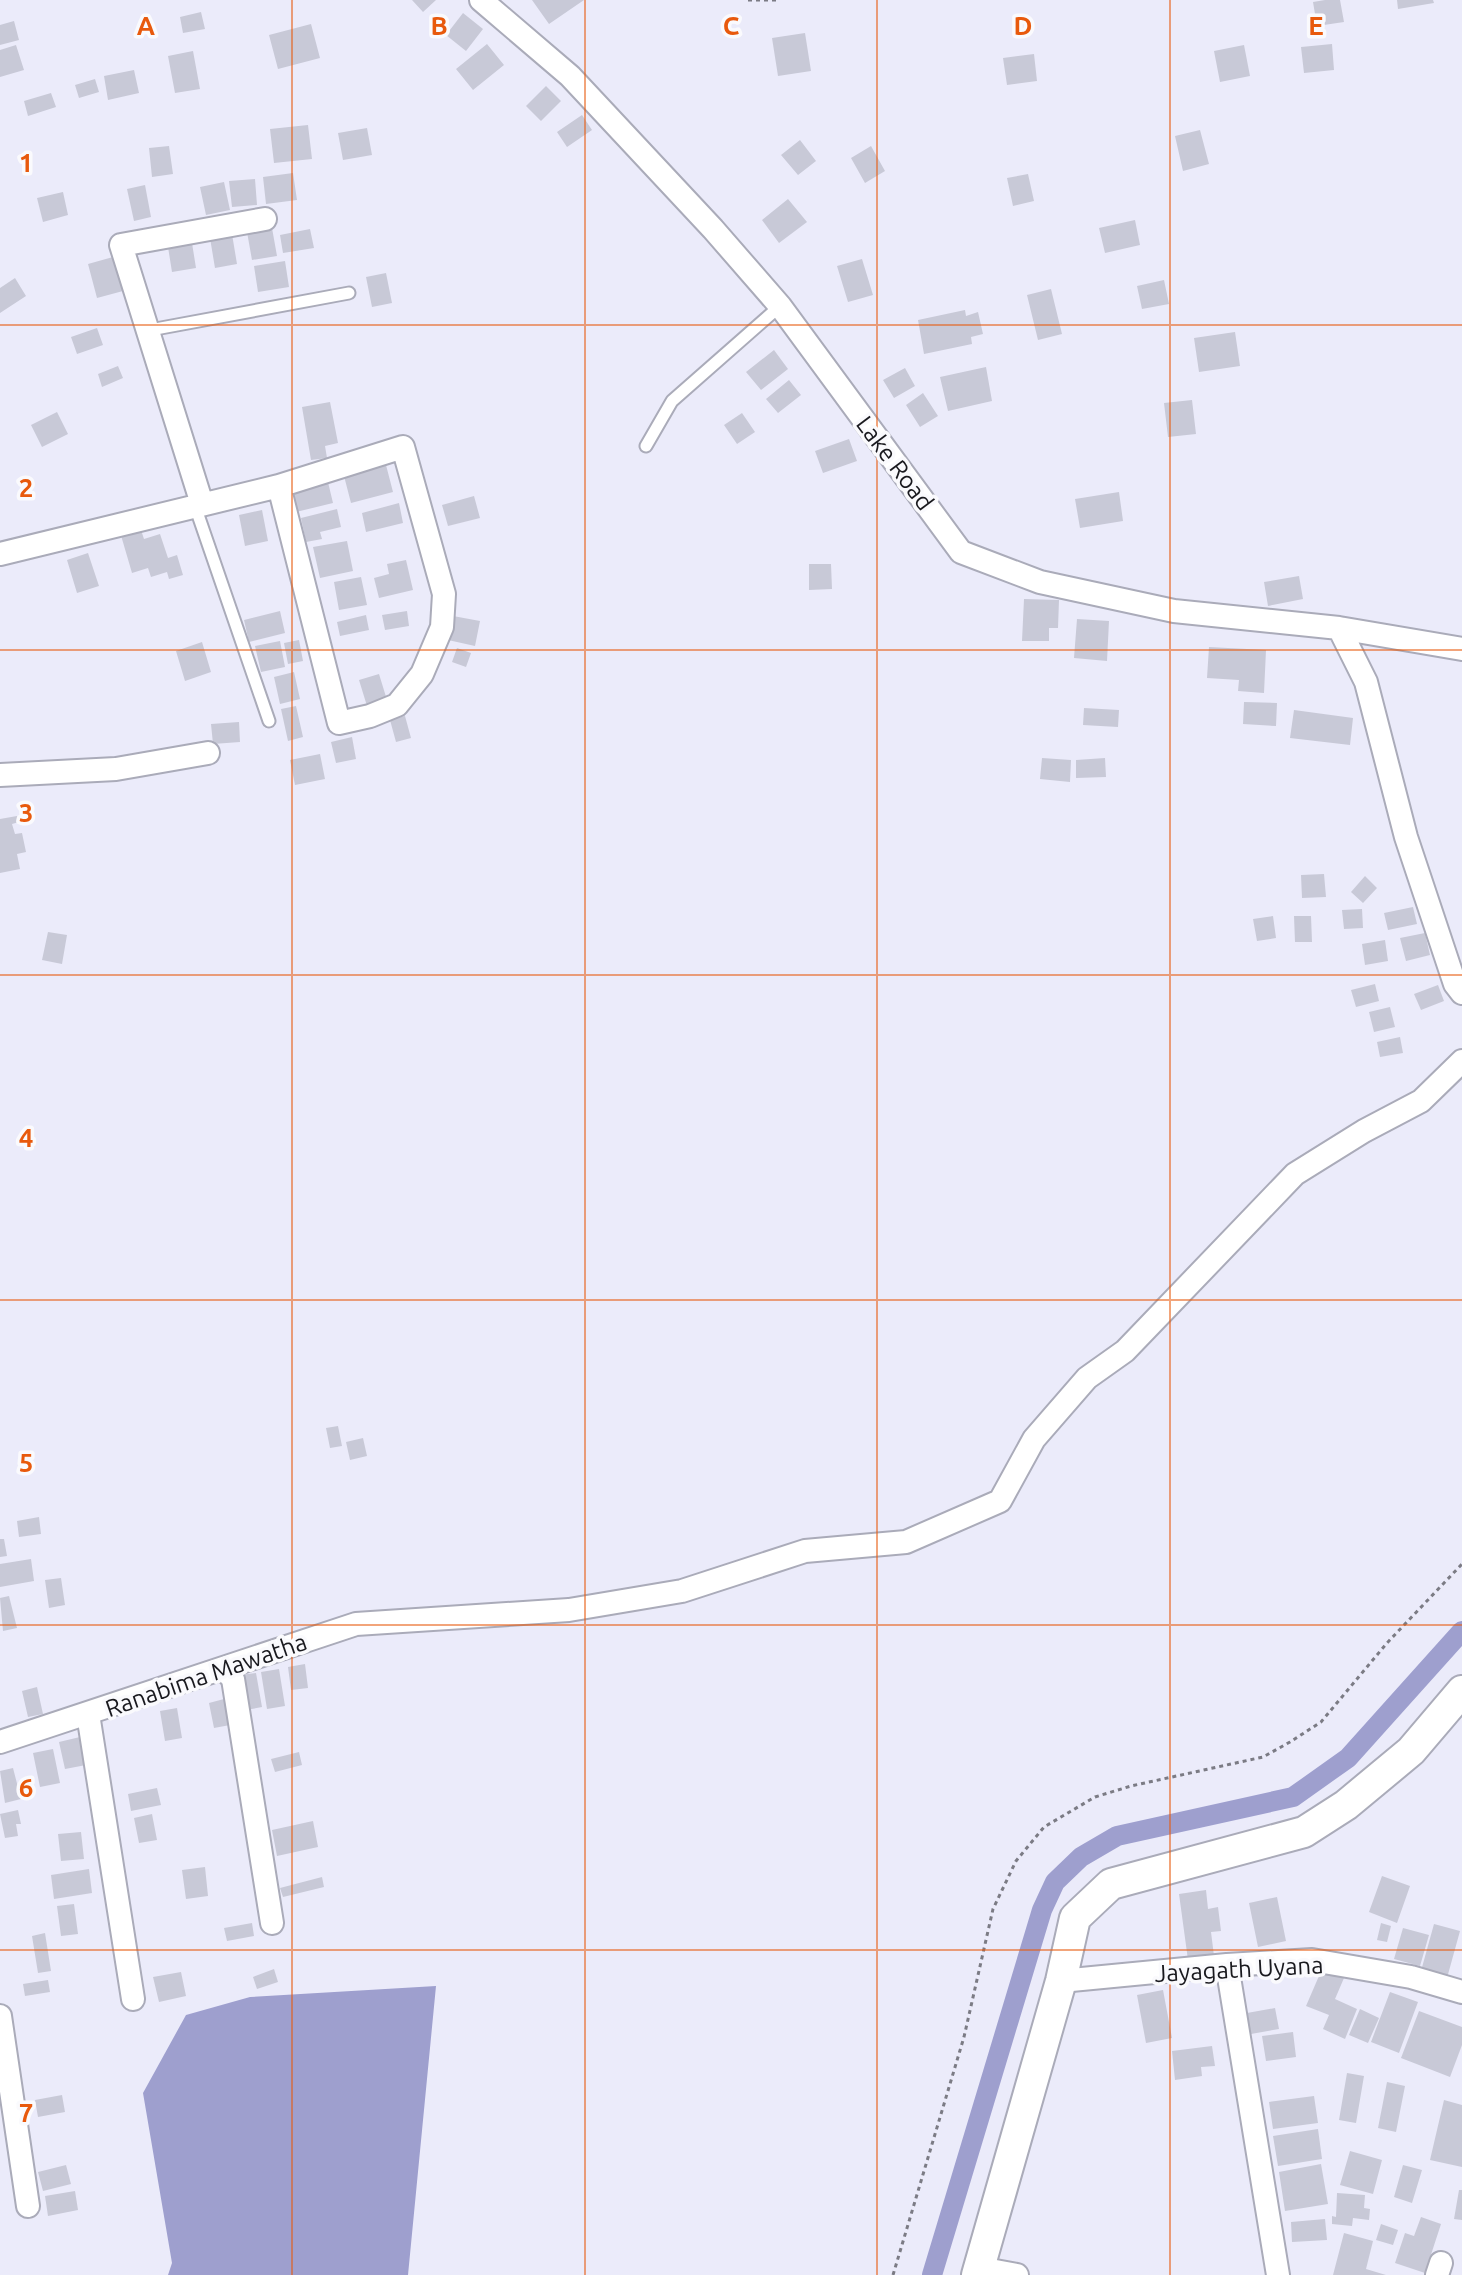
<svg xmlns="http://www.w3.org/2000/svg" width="1462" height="2275" viewBox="0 0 1462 2275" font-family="Ubuntu,sans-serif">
<rect width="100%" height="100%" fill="#ebebfa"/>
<path fill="#9e9fce" d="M436,1986L408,2275H168L172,2263L143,2093L186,2015L250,1997Z"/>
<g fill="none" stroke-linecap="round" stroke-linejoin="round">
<path stroke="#9e9fce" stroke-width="20" d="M932,2275L1042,1910L1055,1882L1081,1857L1117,1836L1293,1797L1348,1758L1462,1631"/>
</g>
<path fill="#c8c9d7" d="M412,0H436L423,12Z
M532,0H584L549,24Z
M1325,0H1340L1344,22L1317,26L1313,2Z
M1397,0H1433L1434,3L1398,9Z
M201,12L205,29L183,33L180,17Z
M463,13L483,29L466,51L446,35Z
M14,21L19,40L0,45V25Z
M311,24L320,58L278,69L269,35Z
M805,33L811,71L778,76L772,38Z
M487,44L504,65L473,90L456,69Z
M1332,44L1334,70L1304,73L1301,47Z
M16,45L24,70L0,77V50Z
M1244,45L1250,76L1220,82L1214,51Z
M193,51L200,89L175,93L168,56Z
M1034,54L1037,81L1007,85L1003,58Z
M134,70L139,93L108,100L104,76Z
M95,79L99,92L79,98L75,85Z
M546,86L561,101L541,121L526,106Z
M51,93L56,107L28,116L24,101Z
M582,115L592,130L567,147L557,132Z
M308,125L312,159L274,163L270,129Z
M367,128L372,155L343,160L338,133Z
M1200,130L1209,164L1183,171L1175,136Z
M800,140L816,161L798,175L781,155Z
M169,146L173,174L152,177L149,148Z
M871,146L885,171L865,183L851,158Z
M293,173L297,200L266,204L263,177Z
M1028,174L1034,201L1013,206L1007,178Z
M255,179L257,205L232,207L229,181Z
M224,182L230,210L206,215L200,187Z
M145,185L151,217L134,221L127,189Z
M63,192L68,215L43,222L37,198Z
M788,199L807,222L779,243L762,220Z
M1135,220L1140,245L1105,253L1099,228Z
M272,228L277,256L252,260L247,232Z
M310,229L314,248L283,253L280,235Z
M232,234L237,264L215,268L210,238Z
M192,243L196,268L172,272L168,247Z
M113,257L123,291L97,298L88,264Z
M862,259L873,295L848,302L837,266Z
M285,261L289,287L258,292L254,266Z
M386,273L392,303L372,307L366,277Z
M15,278L26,296L0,313V288Z
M1164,280L1169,304L1142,309L1137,286Z
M1051,289L1062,334L1038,340L1027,295Z
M965,310L966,316L978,312L983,334L971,337L972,344L924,354L918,320Z
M97,328L103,345L77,354L71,337Z
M1235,332L1240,366L1199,372L1194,338Z
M774,350L788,369L761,390L746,372Z
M118,366L123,378L102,387L98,374Z
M986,367L992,401L948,411L940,377Z
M905,368L915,386L894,398L883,380Z
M789,380L801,395L778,413L766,399Z
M923,393L938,416L920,427L906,405Z
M1192,400L1196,434L1168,437L1164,403Z
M330,402L338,443L325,446L327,458L311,460L302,407Z
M57,412L68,434L42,447L31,425Z
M742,413L755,432L737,444L724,425Z
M849,439L857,461L823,473L815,451Z
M386,465L393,492L351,503L344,476Z
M327,478L333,503L296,512L291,487Z
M1119,492L1123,521L1080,528L1075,499Z
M474,496L480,518L448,526L442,505Z
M399,503L403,523L366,532L362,513Z
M337,509L341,527L320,532L322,539L306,542L301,518Z
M262,510L268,541L245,546L239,515Z
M140,527L144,539L160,534L168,558L177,555L183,575L169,579L167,572L151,577L148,568L132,573L120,532Z
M347,541L353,571L320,578L313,547Z
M88,553L99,586L77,593L67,560Z
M406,560L413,590L379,598L374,578L389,574L387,564Z
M809,564H831L832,589L809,590Z
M1299,576L1303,599L1268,606L1264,582Z
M361,577L367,605L339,610L334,582Z
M1024,599L1059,600L1058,628H1049V641H1022Z
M280,611L285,633L249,642L244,620Z
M407,611L409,626L385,630L382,615Z
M366,615L369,630L340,636L337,622Z
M453,616L480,621L475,646L448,640Z
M1077,619L1109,621L1107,661L1074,658Z
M299,640L303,661L288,664L284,643Z
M280,641L285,667L261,672L255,646Z
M202,642L211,672L185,681L176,651Z
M1209,647L1266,650L1264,693L1238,691L1239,680L1207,678Z
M457,648L471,653L466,667L452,662Z
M294,672L300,699L280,704L274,677Z
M379,674L387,700L367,706L359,680Z
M1244,702L1277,703L1276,726L1243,724Z
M296,706L303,737L288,741L281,709Z
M1084,708L1119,710L1118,727L1083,725Z
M1294,710L1353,718L1350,745L1290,738Z
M405,716L411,738L396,742L390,720Z
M239,722L240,742L213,744L211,724Z
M352,737L356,759L336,763L331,742Z
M320,754L325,779L295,785L290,760Z
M1042,758L1071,760L1070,782L1040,779Z
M1105,758L1106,777L1076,778V760Z
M17,816L19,822L12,824L15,834L22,833L26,852L17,854L20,869L0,873V819Z
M1324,874L1326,897L1302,898L1301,875Z
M1365,876L1377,888L1363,903L1351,892Z
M1413,907L1417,924L1388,930L1384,913Z
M1362,909L1363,928L1344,929L1342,910Z
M1273,916L1276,938L1257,941L1253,919Z
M1294,916H1311L1312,942H1295Z
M48,932L67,935L62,964L42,960Z
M1425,933L1430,955L1406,961L1400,938Z
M1385,940L1388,961L1365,965L1362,944Z
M1375,984L1379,1001L1356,1007L1351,990Z
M1438,985L1444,1001L1421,1010L1414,994Z
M1390,1007L1395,1027L1374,1032L1369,1012Z
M1400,1037L1403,1053L1380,1057L1377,1042Z
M338,1426L342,1446L330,1448L326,1428Z
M363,1438L367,1456L350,1460L346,1442Z
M39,1517L41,1534L19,1537L17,1521Z
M0,1539H4L7,1556L0,1557Z
M31,1559L34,1581L0,1587V1564Z
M61,1578L65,1605L49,1608L45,1580Z
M9,1596L17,1628L3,1631L0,1598Z
M305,1664L308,1688L291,1690L288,1667Z
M279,1669L285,1706L267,1709L261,1672Z
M256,1673L262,1707L246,1710L240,1675Z
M37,1687L43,1714L28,1717L22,1691Z
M224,1699L230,1725L214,1728L209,1703Z
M177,1708L182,1738L165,1741L160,1711Z
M80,1737L86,1765L65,1769L59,1742Z
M53,1749L60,1783L40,1787L33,1753Z
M299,1752L302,1765L275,1772L271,1759Z
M13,1768L21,1799L5,1803L0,1771Z
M157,1788L161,1805L131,1811L128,1794Z
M18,1810L21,1824H16L18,1836L5,1838L0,1814Z
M152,1814L157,1840L139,1843L134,1818Z
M313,1821L318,1847L277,1856L272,1830Z
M81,1832L84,1859L61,1861L58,1834Z
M205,1867L208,1896L186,1899L182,1870Z
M89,1869L92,1893L54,1899L51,1875Z
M1382,1876L1410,1886L1397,1923L1369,1912Z
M322,1877L324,1887L283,1897L280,1888Z
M1206,1890L1208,1909L1218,1907L1221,1931L1211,1932L1214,1956L1188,1960L1179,1894Z
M1277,1897L1286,1941L1258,1947L1249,1903Z
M74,1904L78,1934L61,1936L57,1906Z
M252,1923L254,1936L227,1941L224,1928Z
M1381,1923L1391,1926L1387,1942L1377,1940Z
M1434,1924L1460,1931L1447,1978L1421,1971Z
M1403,1928L1429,1935L1420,1966L1394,1959Z
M45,1933L51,1971L38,1973L32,1936Z
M274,1969L278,1982L257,1989L253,1977Z
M1322,1969L1344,1978L1335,1999L1357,2009L1345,2039L1323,2029L1329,2015L1306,2006Z
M181,1972L186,1996L159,2002L153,1977Z
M48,1980L50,1992L25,1996L23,1984Z
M1163,1990L1172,2038L1146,2043L1137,1995Z
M1390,1992L1418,2002L1399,2053L1371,2042Z
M1275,2008L1279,2029L1251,2034L1247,2013Z
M1360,2009L1379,2018L1368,2043L1349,2035Z
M1419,2011L1462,2027V2045L1450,2077L1401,2058Z
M1293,2032L1296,2057L1266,2061L1262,2036Z
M1212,2046L1215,2066L1201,2067L1202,2076L1175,2080L1172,2051Z
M1347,2073L1364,2076L1356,2123L1339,2120Z
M1387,2082L1405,2086L1396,2132L1378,2128Z
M62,2095L65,2112L38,2117L35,2100Z
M1314,2096L1318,2123L1273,2129L1269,2102Z
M1444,2100L1462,2105V2167L1430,2160Z
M1318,2129L1322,2159L1278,2166L1273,2136Z
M1350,2151L1382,2160L1373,2194L1340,2185Z
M1321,2164L1328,2204L1285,2211L1279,2172Z
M66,2165L71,2184L43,2191L38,2172Z
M1403,2165L1422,2170L1412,2203L1394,2197Z
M1459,2190H1462V2220L1454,2219Z
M75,2191L78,2210L48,2216L45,2196Z
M1337,2193L1365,2195L1364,2208L1370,2209L1369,2220L1353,2218L1352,2226L1332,2224V2216L1336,2217Z
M1421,2217L1441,2224L1425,2273L1395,2263L1405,2233L1414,2236Z
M1325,2219L1327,2240L1292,2242L1291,2222Z
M1381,2224L1398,2230L1393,2245L1376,2240Z
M1344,2233L1373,2241L1366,2269L1386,2275H1333Z"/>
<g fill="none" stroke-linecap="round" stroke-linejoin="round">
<g stroke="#aaabb9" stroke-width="15">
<path id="service" d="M150,330L349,293
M646,446L672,401L780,306
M195,506L269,721"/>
</g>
<g stroke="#aaabb9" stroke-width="26">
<path id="minor" d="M481,0L570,76L713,229L780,306L961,552L1040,582L1174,611L1339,628L1462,649
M202,504L121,245L265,219
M0,554L279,486L403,447L444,594L442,627L422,674L397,705L370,716L339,723L279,486
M1339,628L1366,682L1406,837L1455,984L1462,993
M0,775L116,769L208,753
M224,1669L233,1679L272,1923
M88,1714L133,1999
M0,1742L356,1624L569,1610L682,1591L805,1551L906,1542L1000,1501L1034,1439L1087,1378L1125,1351L1295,1174L1364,1131L1421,1101L1462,1061
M1227,1965L1278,2275
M1061,1981L1227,1965L1312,1960L1411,1977L1462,1992
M0,2016L28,2206
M979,2268L1017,2275
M1437,2275L1441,2263"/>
</g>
<g stroke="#aaabb9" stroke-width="34">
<path id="secondary" d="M977,2275L1061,1981L1075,1918L1111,1884L1304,1832L1346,1805L1411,1751L1462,1691"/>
</g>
<path stroke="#7b7b84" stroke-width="3" stroke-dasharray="4 4" stroke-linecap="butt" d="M748,0H779
M893,2275L964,2037L993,1909L1016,1861L1044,1827L1095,1797L1131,1786L1263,1757L1290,1742L1321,1722L1387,1643L1462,1564"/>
<use href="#service" stroke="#fff" stroke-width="11"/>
<use href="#minor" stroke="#fff" stroke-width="22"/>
<use href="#secondary" stroke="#fff" stroke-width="30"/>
</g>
<path fill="none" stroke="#e8590c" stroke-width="2" stroke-opacity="0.55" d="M292,0V2275M585,0V2275M877,0V2275M1170,0V2275M0,325H1462M0,650H1462M0,975H1462M0,1300H1462M0,1625H1462M0,1950H1462"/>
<g text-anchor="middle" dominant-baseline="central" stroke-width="7" stroke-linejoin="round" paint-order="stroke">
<g font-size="24" fill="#19191e" stroke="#fafafd">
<text transform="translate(895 463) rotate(53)">Lake Road</text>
<text transform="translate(206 1675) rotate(-19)">Ranabima Mawatha</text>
<text transform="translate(1239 1969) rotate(-3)">Jayagath Uyana</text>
</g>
</g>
<g font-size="26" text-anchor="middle" font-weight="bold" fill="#e8590c" stroke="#fafafd" stroke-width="7" stroke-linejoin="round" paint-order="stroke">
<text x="146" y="35">A</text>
<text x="439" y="35">B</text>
<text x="731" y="35">C</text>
<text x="1023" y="35">D</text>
<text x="1316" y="35">E</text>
<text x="26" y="172">1</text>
<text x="26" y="497">2</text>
<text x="26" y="822">3</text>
<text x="26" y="1147">4</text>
<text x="26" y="1472">5</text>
<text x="26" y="1797">6</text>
<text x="26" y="2122">7</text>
</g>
</svg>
